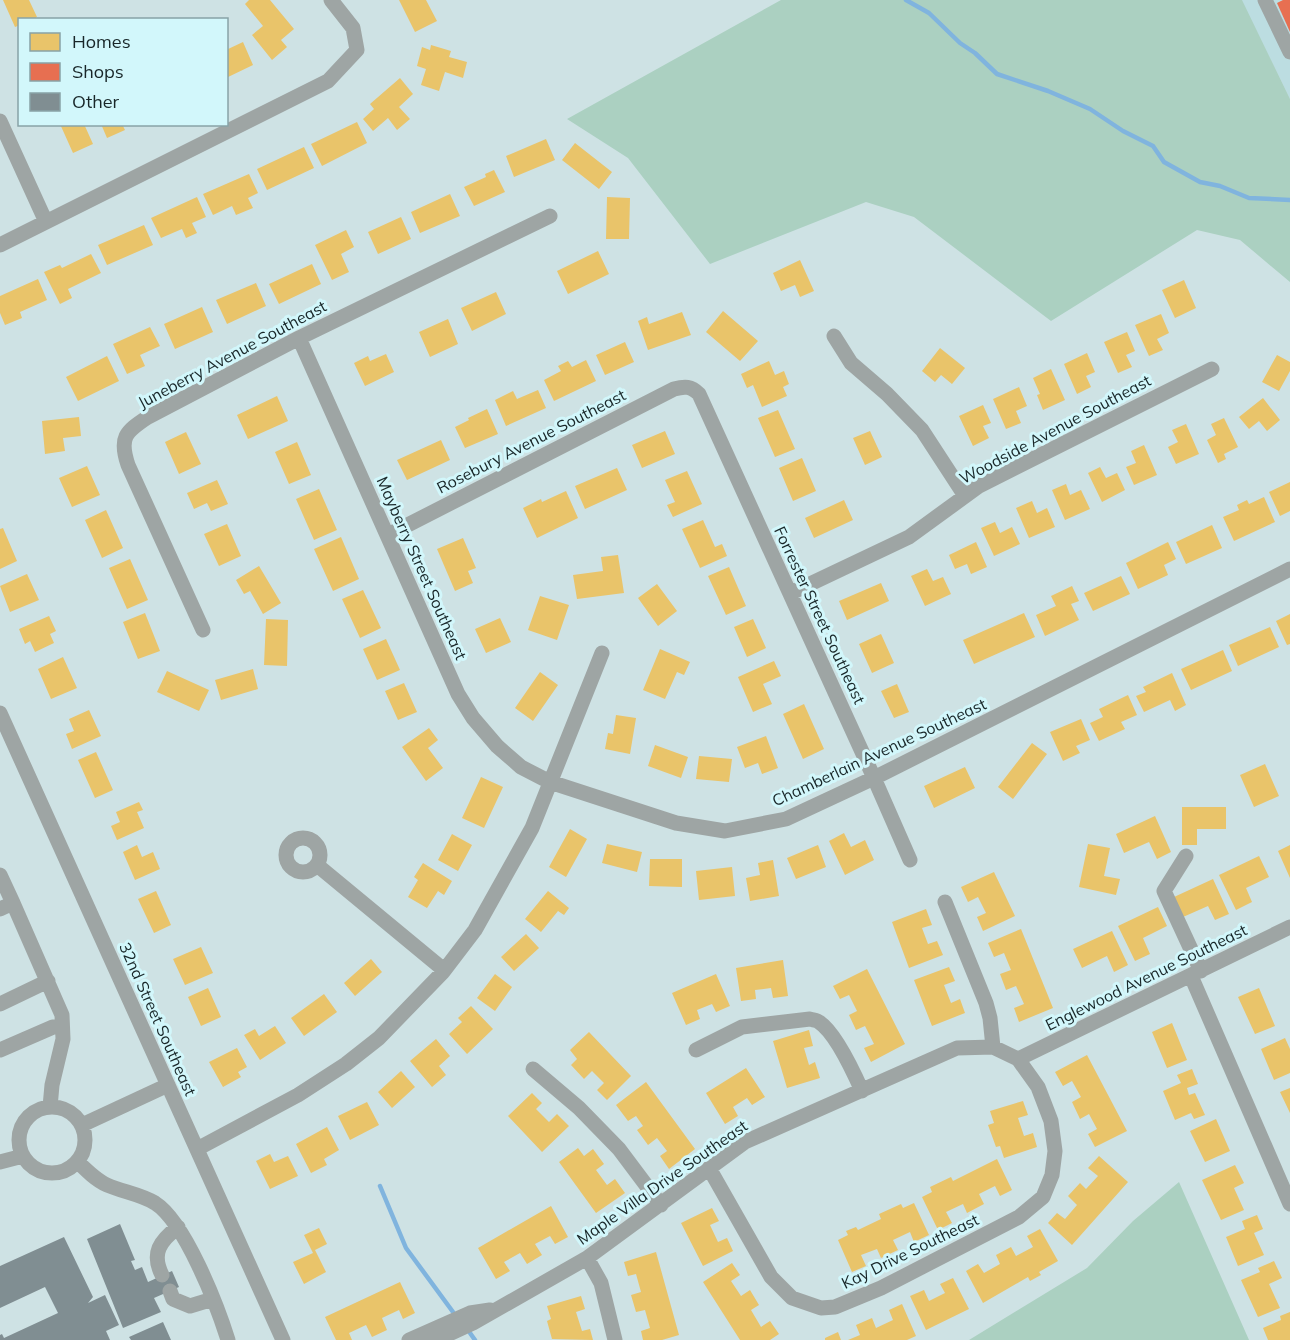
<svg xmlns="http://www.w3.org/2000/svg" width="1290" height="1340" viewBox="0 0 1290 1340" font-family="Mulish,sans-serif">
<rect width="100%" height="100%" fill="#cee2e4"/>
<path fill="#bcdde1" d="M1242,0H1290V99L1242,2Z"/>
<path fill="#abd0c1" d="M781,0H1242L1290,99V282L1240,240L1197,230L1051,321L914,217L866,202L710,264L628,158L567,119Z
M1179,1182L1249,1340H969L1087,1268L1133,1221Z"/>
<path fill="#e9c46a" d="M3,0H29L37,17L32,20H20V25L15,27Z
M249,0H270L294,29L281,40L287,47L272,60L252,35L263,26L245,4Z
M399,0H426L437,21L415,32Z
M243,42L253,65L226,78V50Z
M431,45L451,51L449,57L467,62L463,78L445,72L439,91L421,85L426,69L417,66L422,47L430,50Z
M400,78L413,94L399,107L410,119L397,130L388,118L373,131L363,119L374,109L370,104Z
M357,122L367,143L322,166L311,144Z
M60,124H84L93,144L73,153Z
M101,124H122L125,130L107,138Z
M546,139L555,160L514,177L506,156Z
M575,143L612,172L599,189L562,160Z
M304,147L314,168L267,190L257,169Z
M494,170L505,192L474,206L464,187L486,177L485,174Z
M249,174L258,193L248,198L253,208L236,215L232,206L213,215L203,194Z
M450,194L460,216L420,233L411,212Z
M197,197L206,217L192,223L197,233L186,238L182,229L161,238L151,218Z
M607,197L630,198L629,239H606Z
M401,217L411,239L378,254L368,232Z
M144,225L153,245L107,265L98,245Z
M346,230L354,247L341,254L349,272L332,280L315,245Z
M598,251L609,274L568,294L557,271Z
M91,254L101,273L68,289L72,298L60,304L44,272L60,265L62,268Z
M800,260L814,291L800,297L795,285L781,291L773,273Z
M312,264L321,284L279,304L269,284Z
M38,279L47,300L20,312L22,318L5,325L0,313V296Z
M1184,280L1196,308L1175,318L1162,290Z
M256,283L266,306L227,324L216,300Z
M496,292L506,314L472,331L461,308Z
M202,307L213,332L175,349L164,324Z
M723,311L758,341L740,361L706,332Z
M682,312L691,335L648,350L638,321L647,317L649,324Z
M1161,314L1169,333L1157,339L1163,350L1149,356L1135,325Z
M448,319L458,344L430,357L419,332Z
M150,327L160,346L140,355L145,366L127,374L113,344Z
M1127,332L1135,351L1126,355L1132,367L1118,373L1104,342Z
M625,342L634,362L605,375L596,355Z
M940,348L965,368L952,384L941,375L935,382L922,371Z
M1087,353L1095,372L1086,376L1091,387L1077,394L1064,364Z
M386,354L394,372L365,386L354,363L368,356L370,361Z
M1277,355L1290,362V371L1279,391L1262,382Z
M107,356L119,381L78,401L66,377Z
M586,360L596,381L554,401L544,380L561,371L558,366L568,361L572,367Z
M769,361L775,375L784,371L789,384L783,387L787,396L762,407L753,385L747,388L741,374Z
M1051,369L1065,400L1043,410L1037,395L1040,394L1033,378Z
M1019,387L1027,406L1016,411L1021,423L1006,429L993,399Z
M538,390L546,408L506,426L495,400L513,391L517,399Z
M277,396L288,421L248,439L237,415Z
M1263,398L1280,420L1267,431L1259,421L1249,429L1239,417Z
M983,405L991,423L983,426L989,438L973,446L959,416Z
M487,409L498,434L465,448L455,427L469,420L468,418Z
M778,410L795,449L775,457L758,418Z
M79,417L81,436L63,438L65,451L45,454L42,421Z
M1224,418L1238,447L1224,454L1226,459L1218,463L1207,440L1216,435L1211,424Z
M1186,424L1199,454L1176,464L1168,447L1178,442L1172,430Z
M665,431L675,454L642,468L632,445Z
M870,431L882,457L865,465L853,438Z
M186,432L201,464L179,474L165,442Z
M441,440L450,460L407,480L397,460Z
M297,442L311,475L289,484L275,452Z
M1144,445L1157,475L1134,485L1126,467L1136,463L1131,451Z
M802,458L816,491L793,501L779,468Z
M87,466L100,495L72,507L59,478Z
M1100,467L1106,478L1117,473L1125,490L1102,502L1088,473Z
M617,468L627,490L585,509L575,486Z
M687,471L702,504L673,517L667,505L675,502L665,480Z
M217,480L228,504L211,511L207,503L194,509L187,493Z
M1290,482V511L1280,516L1269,492Z
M1066,484L1070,495L1081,490L1090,509L1065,520L1052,490Z
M319,489L337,530L314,540L296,499Z
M566,491L578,518L537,538L523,508L541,499L542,502Z
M1264,497L1275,522L1234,541L1223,517L1239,510L1237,505L1247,500L1249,504Z
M844,500L853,520L814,538L805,518Z
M1032,501L1037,513L1047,508L1055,527L1029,538L1016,508Z
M106,510L123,548L102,558L85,520Z
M703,520L715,547L722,544L727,556L700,568L682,529Z
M995,522L1000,533L1012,527L1020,544L994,556L981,528Z
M227,524L241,556L219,566L204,534Z
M1212,525L1222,548L1186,564L1176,542Z
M3,528L17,561L0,569V529Z
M341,537L359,579L333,591L314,549Z
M463,538L476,568L468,571L473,583L455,591L437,549Z
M976,542L987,567L971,574L967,564L955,569L949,555Z
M1168,542L1176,559L1164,565L1168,575L1138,589L1126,563Z
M618,555L624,593L577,599L573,575L603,571L601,557Z
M130,559L148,600L127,609L109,568Z
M259,566L281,603L263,614L250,591L244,594L236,580Z
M729,567L746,606L726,615L708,576Z
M927,569L933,581L943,577L951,594L925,606L911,576Z
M27,574L39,600L10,612L0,586Z
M1121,576L1130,594L1093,611L1084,593Z
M881,583L889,601L847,620L839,601Z
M657,584L677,611L658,626L638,598Z
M1072,586L1079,601L1071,604L1079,620L1045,636L1036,615L1056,606L1051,596Z
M363,590L381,628L360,638L342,599Z
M540,596L569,605L557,640L528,630Z
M145,613L160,651L138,659L123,622Z
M1024,613L1035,637L974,664L963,640Z
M1290,614V644L1287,645L1276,621Z
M49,616L56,631L50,634L54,643L35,652L30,641L25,644L19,629Z
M500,618L511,642L486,653L475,629Z
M266,619L288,620L287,666L264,665Z
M753,619L766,648L747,657L734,627Z
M1270,627L1279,647L1238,666L1229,645Z
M881,634L894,663L872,673L859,644Z
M386,639L400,670L377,680L363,649Z
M660,649L690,662L684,675L677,672L665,699L643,690Z
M1223,650L1232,671L1191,690L1181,669Z
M63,657L77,688L51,699L38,669Z
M774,661L781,676L763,684L772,704L753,712L738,677Z
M253,669L258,689L221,700L215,680Z
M167,671L209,690L199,711L157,692Z
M540,672L558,685L533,721L515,708Z
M1172,673L1186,705L1175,711L1170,700L1144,712L1136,696L1146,692L1143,687Z
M404,683L417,712L398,720L385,691Z
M897,684L909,712L894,718L881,691Z
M1128,695L1137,715L1121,722L1125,729L1099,741L1090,723L1103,717L1099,709Z
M804,704L824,749L803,759L783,714Z
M89,710L101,736L72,749L66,734L74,731L69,719Z
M616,715L636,718L630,754L605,749L608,733L613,734Z
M1081,719L1090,740L1076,746L1080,753L1063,761L1050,732Z
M429,728L438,740L428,748L443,768L426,781L402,747Z
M766,736L778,768L762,774L758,763L745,768L737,747Z
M1032,743L1047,754L1013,799L998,787Z
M655,745L688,757L681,778L648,766Z
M96,752L113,790L95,798L78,760Z
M699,756L732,759L729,782L696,779Z
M1265,764L1279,796L1254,807L1240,775Z
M965,767L975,788L934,808L924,786Z
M481,777L503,787L484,828L462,818Z
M139,802L143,810L137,812L144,828L117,840L111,826L120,822L116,812Z
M1182,807H1226V829H1197V845H1182Z
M1155,816L1171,852L1157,859L1149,842L1124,853L1116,834Z
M570,829L587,839L566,877L549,867Z
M844,833L851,847L865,840L874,860L845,875L829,841Z
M452,834L472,845L458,871L438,860Z
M607,844L642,852L637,872L602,863Z
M1088,844L1110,848L1104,876L1120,879L1116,895L1079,887Z
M137,845L142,857L153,852L160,869L135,880L123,852Z
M818,845L826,867L796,879L787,858Z
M1290,845V878L1278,851Z
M1259,856L1269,877L1246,888L1252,902L1236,910L1219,875Z
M650,859H682V887L649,886Z
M773,860L779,896L750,901L746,878L760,875L758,863Z
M423,863L452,881L444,895L438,891L427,908L408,897L418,880L414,877Z
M732,867L735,896L699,900L696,871Z
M994,872L1015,916L983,931L977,917L986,913L978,897L968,902L961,887Z
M1213,879L1229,914L1215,920L1208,906L1183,917L1174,897Z
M156,891L171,925L154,933L138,899Z
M548,891L569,908L564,915L558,911L541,932L525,919Z
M1158,907L1167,926L1143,938L1150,954L1135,961L1118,926Z
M926,909L932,925L922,928L928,944L937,941L943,955L909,968L892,922Z
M1021,929L1053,1008L1019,1022L1014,1008L1024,1004L1016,986L1006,990L1000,974L1011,970L1004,953L994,957L988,943Z
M1112,931L1128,965L1114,972L1107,956L1082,968L1073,949Z
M526,934L539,948L514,971L501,957Z
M201,947L213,973L185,985L173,959Z
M371,959L382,972L355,996L344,983Z
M783,960L788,996L773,998L771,988L755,990L756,999L741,1001L736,968Z
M949,967L955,981L944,985L951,1003L960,999L965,1013L932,1026L914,980Z
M867,969L905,1044L871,1062L864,1048L874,1044L865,1026L856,1030L849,1015L857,1011L849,995L840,999L833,986Z
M495,974L512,987L495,1011L477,998Z
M716,974L730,1006L716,1012L712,1004L697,1010L700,1019L686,1025L672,993Z
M208,988L221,1017L201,1026L188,997Z
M1259,988L1275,1026L1255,1034L1238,997Z
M324,994L337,1012L304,1036L291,1018Z
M471,1006L493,1029L467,1054L449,1034L462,1022L458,1018Z
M1172,1023L1187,1060L1167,1068L1152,1032Z
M275,1026L286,1043L260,1060L244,1035L255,1029L259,1036Z
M809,1030L813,1046L804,1048L809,1065L815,1062L820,1078L787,1088L773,1041Z
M589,1032L631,1076L607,1100L597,1090L604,1083L592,1071L584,1079L571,1065L577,1059L570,1050Z
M1285,1038L1290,1049V1073L1274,1080L1261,1049Z
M436,1039L450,1056L439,1066L446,1075L432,1087L410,1061Z
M237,1048L247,1067L238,1072L241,1077L223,1087L209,1062Z
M1087,1055L1127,1131L1095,1147L1088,1134L1097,1129L1089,1114L1080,1119L1072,1102L1081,1097L1072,1081L1063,1086L1055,1072Z
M746,1068L765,1097L752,1105L747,1098L733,1107L738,1116L725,1124L706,1093Z
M1192,1069L1198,1084L1187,1088L1189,1095L1195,1093L1205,1115L1194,1119L1191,1113L1175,1120L1163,1091L1181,1083L1177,1075Z
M401,1071L415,1087L392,1108L378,1092Z
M646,1082L695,1149L669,1169L660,1156L667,1151L657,1138L648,1145L637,1130L643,1126L636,1116L628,1121L616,1105Z
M1290,1088V1113L1280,1092Z
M532,1093L542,1103L536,1109L549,1122L557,1114L569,1126L542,1152L508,1116Z
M1023,1101L1028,1115L1018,1118L1024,1136L1033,1133L1037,1147L1004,1158L1000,1146L996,1147L988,1125L994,1123L990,1111Z
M367,1102L379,1125L350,1140L338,1116Z
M1216,1119L1230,1151L1205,1162L1190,1131Z
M327,1127L339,1150L324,1159L327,1165L311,1173L296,1144Z
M578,1148L584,1156L593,1149L604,1164L596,1170L607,1185L615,1179L625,1193L596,1213L559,1162Z
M270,1154L274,1162L288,1156L298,1176L270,1189L256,1161Z
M1099,1156L1128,1182L1072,1245L1048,1223L1057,1213L1065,1219L1077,1205L1068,1196L1080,1183L1086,1189L1098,1176L1088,1168Z
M997,1159L1012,1190L1000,1196L995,1186L979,1194L984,1204L967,1213L963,1204L946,1212L952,1223L938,1230L922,1197L932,1192L930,1187L951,1177L953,1181Z
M1235,1165L1244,1183L1234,1188L1244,1210L1221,1220L1202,1180Z
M914,1203L929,1235L914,1242L910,1232L893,1240L898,1250L881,1258L877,1249L861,1255L866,1266L852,1272L838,1240L848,1235L846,1231L856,1227L858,1230L881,1219L879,1214L901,1204L903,1208Z
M551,1206L568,1237L555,1244L550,1236L535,1244L542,1255L527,1264L520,1253L504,1262L510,1271L496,1279L478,1248Z
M712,1208L719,1221L710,1225L718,1242L727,1238L733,1251L703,1266L681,1223Z
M1257,1215L1263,1229L1254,1233L1264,1255L1238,1266L1226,1237L1245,1229L1242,1221Z
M319,1228L327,1244L315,1250L326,1272L304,1284L293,1262L313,1253L304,1235Z
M1040,1229L1058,1261L1039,1272L1041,1275L1030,1281L1028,1277L983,1303L966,1271L978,1264L984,1273L1000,1264L996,1255L1011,1247L1016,1256L1033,1247L1027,1236Z
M656,1252L679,1335L662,1340H643L641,1331L650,1328L645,1310L636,1312L631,1295L641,1292L636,1274L628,1276L624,1262Z
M1274,1261L1282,1278L1269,1284L1280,1308L1258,1317L1241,1280L1260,1272L1258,1268Z
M732,1263L740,1275L731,1281L741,1296L750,1290L759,1305L751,1310L761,1327L770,1321L779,1334L770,1340H740L703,1282Z
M953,1278L969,1309L926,1330L910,1296L924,1290L929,1301L945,1293L940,1284Z
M400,1282L415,1313L403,1319L399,1310L382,1318L387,1330L372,1337L366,1325L349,1333L352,1340H336L325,1317Z
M581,1296L585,1309L576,1312L582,1331L590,1329L593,1340L552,1339L547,1321L551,1319L547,1306Z
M902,1304L916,1336L907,1340H848L860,1335L856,1325L872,1318L876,1328L893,1320L889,1310Z
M1290,1312V1340H1268L1263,1328L1281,1320L1280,1316Z
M838,1332L841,1340H825V1338Z"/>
<path fill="#e76f51" d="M1283,0H1290V32L1277,3Z"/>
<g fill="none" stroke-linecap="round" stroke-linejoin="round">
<path stroke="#80b4de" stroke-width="4.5" d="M906,0L929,13L960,43L975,53L997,74L1048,91L1090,109L1123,131L1153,146L1164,162L1200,182L1220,186L1249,198L1290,200
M380,1186L406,1248L453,1312
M470,1333L475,1340"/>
</g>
<path fill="#808e92" d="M120,1224L135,1260L131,1261L135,1270L142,1267L148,1282L172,1271L179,1287L154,1298L161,1312L123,1328L87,1239Z
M64,1237L93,1297L88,1303L105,1295L119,1325L106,1331L110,1340H0V1335L2,1334L4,1338L58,1313L45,1287L0,1308V1266Z
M163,1322L171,1340H131L129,1337Z"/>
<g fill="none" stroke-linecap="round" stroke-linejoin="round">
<path stroke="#9ea5a4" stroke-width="15" d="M1265,0L1290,52
M0,121L46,222
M0,245L328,81L357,50L353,28L331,0
M834,336L851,363L887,394L922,430L965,496
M299,338L458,694L473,718L497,746L521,767L550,782L676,823L725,831L786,819L874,778L1290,569
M388,535L674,389C685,386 691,386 699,394L874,778L910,860
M791,593L909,537L979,486L1212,369
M203,630L128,465C119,438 125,432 148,417L299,338L550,216
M0,713L283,1340
M286 855a17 17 0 1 1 34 0a17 17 0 1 1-34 0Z
M1186,856L1164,891L1201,971
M317,865L444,970
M0,875L13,903L0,909
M945,902L986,1003L990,1018L993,1047
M13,903L62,1015L63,1039L52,1085L50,1107
M1191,976L1290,1204
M0,1004L48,981
M0,1050L53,1027L62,1026
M696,1050L742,1027L810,1019C813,1020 817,1020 819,1022C836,1033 854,1073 862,1091
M1018,1059L1290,927
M533,1069L579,1108L619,1149L661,1205
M19 1140a33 33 0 1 1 66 0a33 33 0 1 1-66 0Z
M82,1125L168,1085
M197,1149L298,1095L346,1064L379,1038L443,972L475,930L532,828L602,653
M0,1162L23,1156
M78,1162C87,1171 96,1180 107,1185C123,1192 140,1194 155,1203C185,1222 217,1305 228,1340
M587,1258L601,1283L615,1340
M162,1275C151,1253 160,1241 178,1227
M170,1291L173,1299L190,1306L213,1299
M409,1340L470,1313L490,1310
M436,1340L473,1323L587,1258L745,1142L957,1048L993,1047L1018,1059L1038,1087L1051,1121L1055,1151L1052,1175L1043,1197L1019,1217L881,1288L835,1307L821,1308L792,1298L771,1277L709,1168"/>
</g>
<g text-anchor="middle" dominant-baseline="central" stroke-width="6" stroke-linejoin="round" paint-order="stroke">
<g font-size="16" fill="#182628" stroke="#d2f7fb">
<text transform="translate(232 354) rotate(-28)">Juneberry Avenue Southeast</text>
<text transform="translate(1055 429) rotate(-28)">Woodside Avenue Southeast</text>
<text transform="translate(531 441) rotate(-27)">Rosebury Avenue Southeast</text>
<text transform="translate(422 568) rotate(66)">Mayberry Street Southeast</text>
<text transform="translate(820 615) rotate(65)">Forrester Street Southeast</text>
<text transform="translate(879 752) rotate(-25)">Chamberlain Avenue Southeast</text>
<text transform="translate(1146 977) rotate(-26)">Englewood Avenue Southeast</text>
<text transform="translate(158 1019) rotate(66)">32nd Street Southeast</text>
<text transform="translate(662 1182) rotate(-35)">Maple Villa Drive Southeast</text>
<text transform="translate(910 1251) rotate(-26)">Kay Drive Southeast</text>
</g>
</g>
<rect x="18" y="18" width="210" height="108" fill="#d2f7fb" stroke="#88a3a7" stroke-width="1.5"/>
<rect x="30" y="33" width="30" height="18" fill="#e9c46a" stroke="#88a3a7" stroke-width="1.5"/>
<text x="72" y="48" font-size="18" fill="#182628">Homes</text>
<rect x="30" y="63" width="30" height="18" fill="#e76f51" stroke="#88a3a7" stroke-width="1.5"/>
<text x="72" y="78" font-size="18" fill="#182628">Shops</text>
<rect x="30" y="93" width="30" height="18" fill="#808e92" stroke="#88a3a7" stroke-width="1.5"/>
<text x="72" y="108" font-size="18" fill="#182628">Other</text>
</svg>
